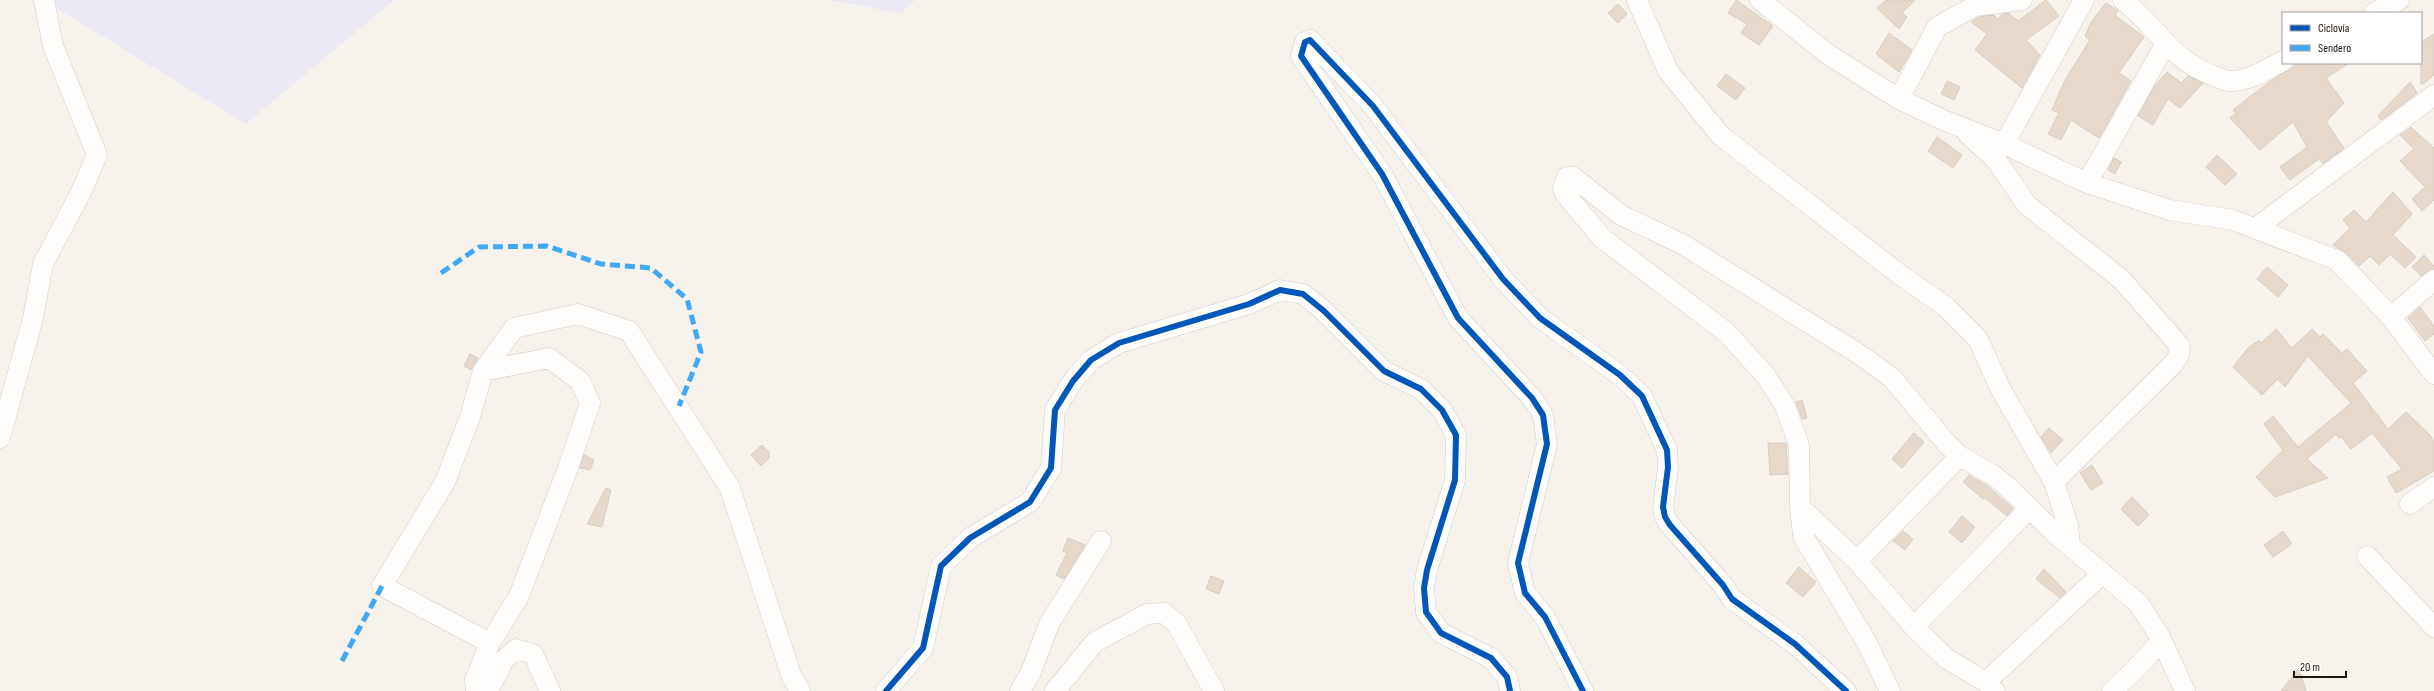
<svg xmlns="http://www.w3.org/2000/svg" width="2434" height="691" viewBox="0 0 2434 691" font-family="'Sofia Sans Condensed',sans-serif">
<rect width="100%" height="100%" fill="#f7f2ec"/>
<path fill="#eae9f3" d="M43,0H394L246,124Z
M827,0H915L901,13Z"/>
<path fill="#e6d9cc" stroke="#d4cdc5" d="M1736,0L1773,26L1759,45L1741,33L1747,24L1728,13Z
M1886,0H1915L1902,13L1907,17L1899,29L1877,8Z
M2046,0L2059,16L2026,40L2040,55L2022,88L1975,50L1987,34L1971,22L1979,17L1994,15L1998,19L2002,14L2008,13L2018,21Z
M2106,3L2118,11L2115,15L2144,37L2119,73L2131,81L2099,138L2071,120L2061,140L2048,134L2059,113L2052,110L2065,80L2090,40L2085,36L2091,22Z
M1618,4L1627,14L1618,23L1608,13Z
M1889,33L1912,50L1899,72L1876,54Z
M2434,34V75L2421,85V42Z
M2299,63H2349L2326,78L2344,103L2326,122L2344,148L2323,164L2319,159L2290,180L2280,167L2307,147L2293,122L2260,150L2230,118L2236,114L2233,110L2269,82Z
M2167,72L2181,83L2188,76L2203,83L2180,108L2168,99L2153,125L2138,116L2154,87Z
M1726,74L1745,88L1736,100L1717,86Z
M1947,81L1960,87L1954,100L1941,94Z
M2410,82L2417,93L2381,120L2378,116Z
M2411,127L2434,148V200L2422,211L2412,199L2425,187L2400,161L2414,149L2400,135Z
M1937,137L1962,155L1953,168L1928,151Z
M2217,155L2237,174L2225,185L2206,167Z
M2114,158L2121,162L2115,174L2108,170Z
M2393,192L2412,214L2393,235L2416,257L2405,268L2390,254L2379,265L2370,256L2359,266L2345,252L2333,245L2350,228L2343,220L2354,210L2366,222Z
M2424,255L2434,266V269L2421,276L2412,267Z
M2267,267L2288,285L2278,297L2257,279Z
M2420,307L2434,326V334L2425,341L2408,318Z
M2276,329L2292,348L2312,329L2320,337L2323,334L2342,353L2347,349L2367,371L2353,383L2388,429L2406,412L2430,435L2434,442V471L2396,493L2387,477L2402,469L2372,433L2351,449L2341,437L2339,438L2336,434L2307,459L2328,478L2275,497L2256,477L2283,450L2264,424L2273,416L2298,447L2351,403L2308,356L2285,387L2278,379L2262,395L2233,367L2248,348L2259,340L2261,343Z
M470,354L478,358L471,370L464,366Z
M1802,400L1807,418L1802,419L1796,402Z
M2049,428L2063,440L2051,453L2041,437Z
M1914,433L1924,442L1902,468L1892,459Z
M1768,443H1786L1788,474L1770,475Z
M762,445L769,452V458L761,466L751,455Z
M584,455L594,460L590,470L580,468Z
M2092,465L2103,483L2091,490L2080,473Z
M1969,475L1986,485L2013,508L2007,516L1985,498L1983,499L1963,482Z
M606,488L611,490L602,527L587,524Z
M2132,497L2149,515L2138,526L2121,509Z
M1962,516L1975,527L1962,543L1949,532Z
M1903,531L1913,539L1905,550L1893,541Z
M2283,531L2292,544L2273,557L2264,545Z
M1068,538L1085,545L1064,579L1056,575L1067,553L1063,551Z
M1799,567L1816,582L1803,597L1786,583Z
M2044,569L2066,592L2060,598L2036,579Z
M1211,576L1224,581L1219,594L1206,589Z
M2299,668L2306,691H2281Z"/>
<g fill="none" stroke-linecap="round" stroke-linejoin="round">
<g stroke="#d4ccc5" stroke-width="21">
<path id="minor" d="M1637,0L1668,71L1721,136L1895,271L1946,307L1978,339L2000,388L2054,482L2068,525L2070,545
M1760,0L1829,55L1899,99L1943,120L2004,144L2087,183L2170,210L2233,220L2337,260L2391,317L2434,374
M2123,0C2157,27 2171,60 2214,76C2219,77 2224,81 2229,81C2248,82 2267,69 2283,61
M2374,13L2399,0
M1899,99L1937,27L1975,6L2022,0
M1967,133L1997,161L2027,205L2121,279L2180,346L2179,355L2174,363L2054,482
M2004,144L2084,0
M2087,183L2165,45
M2257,227L2434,95
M2391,317L2434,280
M483,371L514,328L578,314L629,331L730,488L791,675L800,691
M0,438L33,318L43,264L81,192L97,155L53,46L44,0
M2410,504L2434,487
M1800,507L1857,561L1914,627L1947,659L1986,682L1995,691
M2367,556L2434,627
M1857,561L1960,456
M1914,627L2030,508
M1986,682L2103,573
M476,691L475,680L490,643L519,596L568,468L590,403L580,381L549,358L483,371L470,417L445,482L382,586L490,643
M488,691L504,660L516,649L533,654L550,691
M886,691L923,648L941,566L970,538L1030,502L1051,468L1055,410L1073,381L1091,360L1119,343L1249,304L1280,290L1303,294L1324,311L1384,371L1421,389L1442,410L1456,435L1455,480L1427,570L1424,588L1426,612L1441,633L1491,658L1507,677L1510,691
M1020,691L1031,672L1049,624L1101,541
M1055,691L1095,642L1147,614L1164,613L1176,623L1214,691
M1583,691L1545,617L1525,593L1518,563L1547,444L1543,415L1532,398L1458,318L1382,174L1301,56L1305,42L1310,40L1373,106L1503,279L1540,318L1620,375L1642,396L1667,450L1668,467L1663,507L1665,517L1670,525L1723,585L1732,599L1795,644L1846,691
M1890,691L1867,643L1803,536L1800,507L1799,445L1785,406L1766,376L1727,333L1602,238L1566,195L1563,188L1567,177H1573L1621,215L1682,244L1859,354L1892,378L1948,445L1960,456L1993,475L2008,487L2057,535L2139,604L2159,635L2185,691
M2112,691L2134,671L2161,641"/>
</g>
<use href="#minor" stroke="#fefdfc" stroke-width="20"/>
<path stroke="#3fa9f5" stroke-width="5" stroke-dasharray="10 5" stroke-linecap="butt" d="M441,273L479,247L547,246L601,264L651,268L687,299L701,352L679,406
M342,661L382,586"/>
<g stroke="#fff" stroke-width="8">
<path id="cycleway" d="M886,691L923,648L941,566L970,538L1030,502L1051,468L1055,410L1073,381L1091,360L1119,343L1249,304L1280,290L1303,294L1324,311L1384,371L1421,389L1442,410L1456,435L1455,480L1427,570L1424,588L1426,612L1441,633L1491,658L1507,677L1510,691
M1583,691L1545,617L1525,593L1518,563L1547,444L1543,415L1532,398L1458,318L1382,174L1301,56L1305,42L1310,40L1373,106L1503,279L1540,318L1620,375L1642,396L1667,450L1668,467L1663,507L1665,517L1670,525L1723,585L1732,599L1795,644L1846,691"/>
</g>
<use href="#cycleway" stroke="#0057b8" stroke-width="6"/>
</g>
<rect x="2282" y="12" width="140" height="52" fill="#ffffff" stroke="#a4a19d"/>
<rect x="2290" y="25" width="20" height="6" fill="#0057b8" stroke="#a4a19d"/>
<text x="2318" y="32" font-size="12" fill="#1c130a">Ciclovía</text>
<rect x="2290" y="45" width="20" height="6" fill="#3fa9f5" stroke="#a4a19d"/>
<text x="2318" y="52" font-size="12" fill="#1c130a">Sendero</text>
<path d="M2294 671v6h52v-6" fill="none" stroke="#1c130a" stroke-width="2"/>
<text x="2300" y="671" font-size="12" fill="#1c130a" stroke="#ffffff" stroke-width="3" paint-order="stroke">20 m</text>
</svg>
